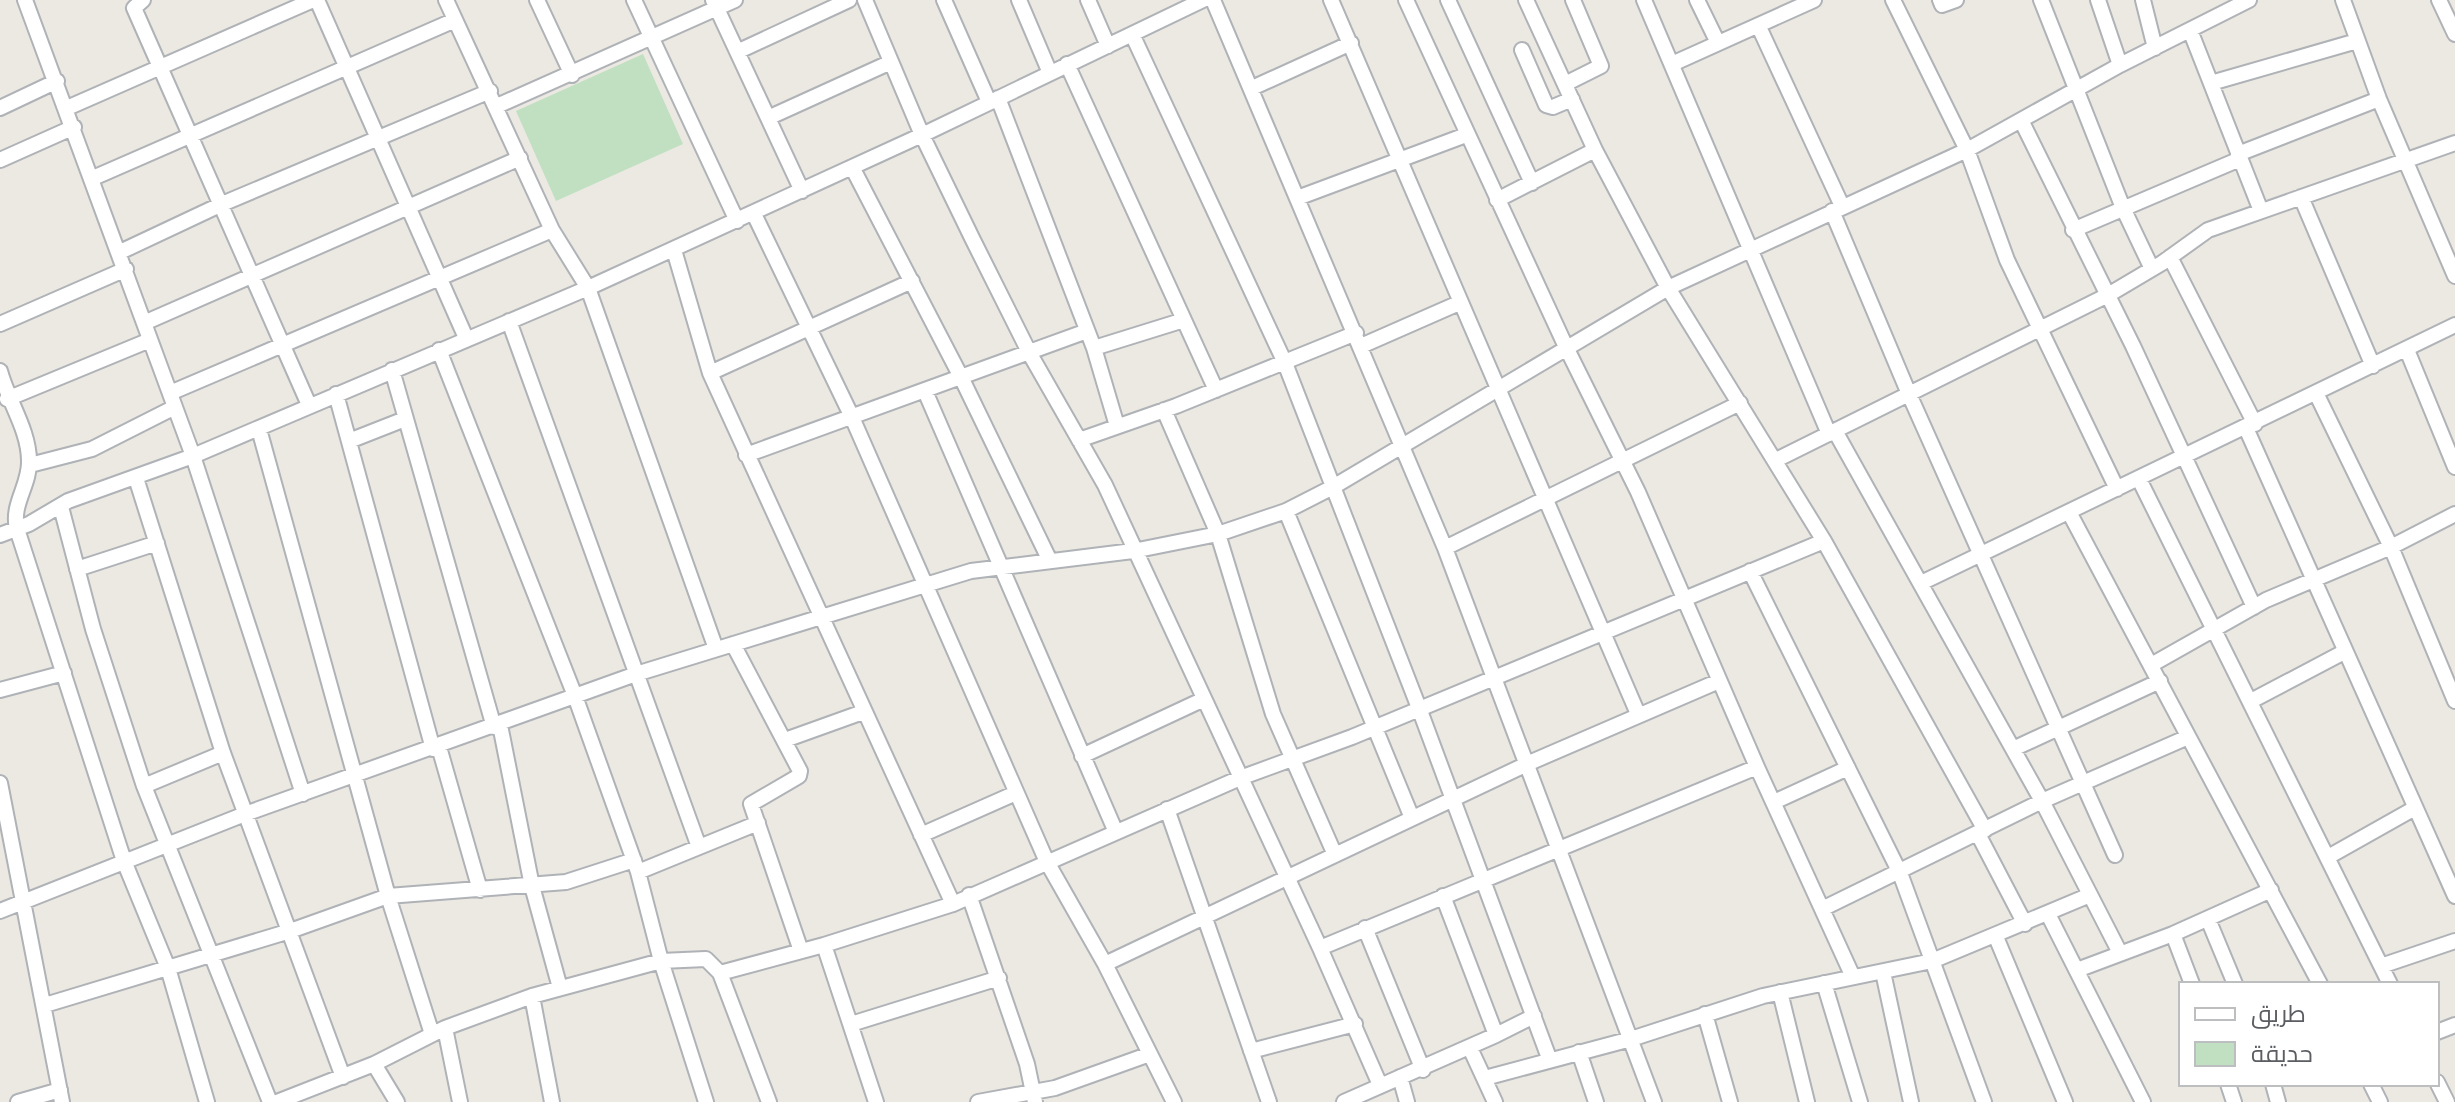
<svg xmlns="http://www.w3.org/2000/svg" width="2455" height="1102" viewBox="0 0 2455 1102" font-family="'Golos Text',Cairo,sans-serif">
<rect width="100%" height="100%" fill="#ebe9e2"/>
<path fill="#c1e0c1" d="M643,54L683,144L556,201L516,111Z"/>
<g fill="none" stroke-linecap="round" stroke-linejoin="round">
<g stroke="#afb2b6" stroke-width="18">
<path id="minor" d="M25,0L193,456L303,794
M143,0L134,8L309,405
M317,0L466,338
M446,0L552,230L588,288L716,649
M537,0L572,75
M634,0L737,221
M713,0L802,191
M865,0L922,135L972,238L1030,354L1105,485L1320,948L1380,1085
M944,0L989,102
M1019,0L1050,73
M1088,0L1108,46
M1213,0L1445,548L1654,1102
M1331,0L1638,714
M1406,0L1566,347L1638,492L1757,767L1853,977
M1448,0L1532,183
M1526,0L1595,150L1668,288L1824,541L1985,830
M1644,0L1829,434
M1697,0L1718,43
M1893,0L1967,150L2007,260L2117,489
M1940,0L1942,5L1956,0
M2041,0L2123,208L2152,269
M2098,0L2120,65
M2143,0L2155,48
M2343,0L2379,99L2455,276
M2439,0L2455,34
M1759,27L1842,206
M2190,30L2261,211
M1132,34L1285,363L1419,708L1549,1058
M1522,50L1546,105L1553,107L1572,99
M739,51L849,0
M1067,64L1216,390
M1672,64L1814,0
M2211,83L2357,41
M1565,84L1601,66L1573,0
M1252,88L1351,43
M998,98L1094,348L1117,426
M497,106L735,0
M0,108L57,81
M67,108L313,0
M770,117L891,62
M2021,120L2133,346L2254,607
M2238,154L2379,99
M0,160L74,127
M852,167L961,377L1050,561
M93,178L455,20
M1300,197L1466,135
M2301,197L2373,366
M1497,200L1595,150
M1832,211L1909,394L2115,855
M754,214L851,415L1047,862L1105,964L1174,1102
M2073,230L2240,159
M674,250L710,373
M120,252L222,204L490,91
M2170,257L2255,424
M912,281L710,373L953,904
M509,321L699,847
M144,323L520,158
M0,324L126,269
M1361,346L1459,303
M1094,348L1184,320
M439,350L575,696L638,872L661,961L706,1102
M2407,350L2455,467
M392,370L494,727
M0,371C8,401 29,430 29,461C30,485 11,504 17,529L124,861L168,968L207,1102
M925,391L1115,830
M170,393L552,230
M2316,393L2391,547L2455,701
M336,394L433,749
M7,399L150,340
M1164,410L1218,534L1273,714L1335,855
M2246,428L2455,896
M259,429L388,896L432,1034
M1835,431L2042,801L2119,951
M1079,440L1176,406L1356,333
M349,441L405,419
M746,455L1087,331
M1776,460L2108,295L2162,263L2208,230L2455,143
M30,465L92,449L175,407
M136,478L223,753L343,1077
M2139,479L2390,984
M61,507L93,629L144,786L270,1102
M1286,511L1412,818
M2069,512L2320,984
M0,535L29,524L68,501L193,456L588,288L922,135L1203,0
M1445,548L1740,403
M77,569L157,543
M1750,571L1900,873L1984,1102
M1921,583L2455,325
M733,644L800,771L799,776L751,804L801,951
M2151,665L2266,600L2391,547L2455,514
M0,690L64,673
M2251,701L2344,652
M500,725L532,886L560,988
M785,740L863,712
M439,747L480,890
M2013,749L2160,681
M1082,756L1202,700
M0,783L62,1102
M144,786L223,753
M1774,802L1848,768
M1167,809L1269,1102
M1978,834L2025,924
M921,835L1016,793
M2328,857L2415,808
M638,872L758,823
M969,895L1027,1064L1035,1102
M1824,908L2042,801L2188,737
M0,911L245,814L636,674L971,571L1133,551L1218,534L1286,511L1333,487L1668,288L1967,150L2120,65L2249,0
M2048,914L2143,1102
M2208,919L2235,984
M1365,928L1423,1070
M2173,934L2192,984
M1996,937L2065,1102
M824,945L876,1102
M1320,948L1757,767
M1105,964L1529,763L1719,681
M2381,966L2455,941
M2077,970L2173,934L2271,890
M1883,972L1911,1102
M720,973L824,945L953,904L1240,778L1352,737L1824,541
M1824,983L1860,1102
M1780,992L1807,1102
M532,996L552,1102
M45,1005L290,931L388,896L566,882L634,860
M1705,1014L1730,1102
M851,1024L999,978
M445,1028L460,1102
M2437,1032L2455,1025
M1496,1035L1534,1016
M1470,1048L1495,1102
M1251,1051L1355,1024
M1579,1052L1596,1102
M374,1064L397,1102
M1400,1077L1407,1102
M1485,1078L1631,1039L1763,996L1932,961L2090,895
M2437,1082L2447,1102
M2228,1084L2234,1102
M2273,1084L2278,1102
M2371,1084L2380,1102
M18,1102L60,1090
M277,1102L374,1064L445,1028L532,996L661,961L706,959L720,973L769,1102
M978,1102L1055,1088L1150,1054
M1344,1102L1496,1035L1443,896"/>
</g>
<use href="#minor" stroke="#fff" stroke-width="14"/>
</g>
<rect x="2179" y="982" width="260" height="104" fill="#ffffff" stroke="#bdbec0" stroke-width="2"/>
<rect x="2195" y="1008" width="40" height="12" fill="#ffffff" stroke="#bdbec0" stroke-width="2"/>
<text x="2251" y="1022" font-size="24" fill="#5a5d61">طريق</text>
<rect x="2195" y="1042" width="40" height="24" fill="#c1e0c1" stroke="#bdbec0" stroke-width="2"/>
<text x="2251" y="1062" font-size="24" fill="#5a5d61">حديقة</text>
</svg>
